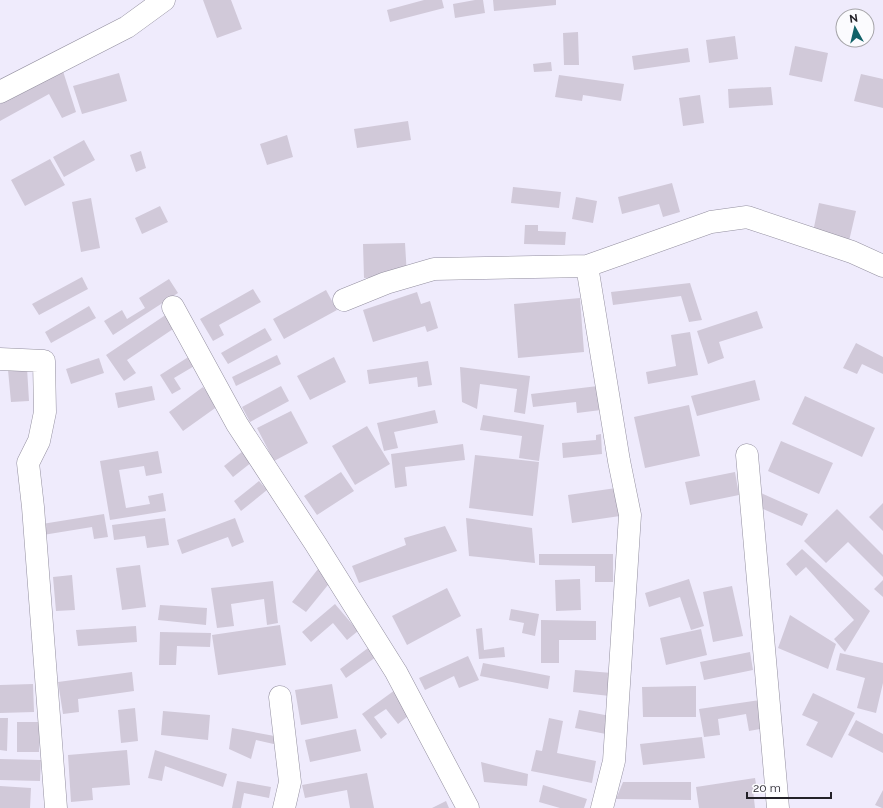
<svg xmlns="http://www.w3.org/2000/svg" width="883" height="808" viewBox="0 0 883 808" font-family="Raleway,sans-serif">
<rect width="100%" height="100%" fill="#efebfc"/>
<path fill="#d1c9d9" d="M203,0H231L242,29L217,38Z
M424,0H442L444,8L390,22L387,10Z
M475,0H483L485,13L455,18L453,4Z
M493,0H556V5L494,11Z
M578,32L579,65H564L563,33Z
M735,36L738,59L709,63L706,40Z
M795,46L828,53L822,82L789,75Z
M688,48L690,62L634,70L632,56Z
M551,62L552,71L534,72L533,64Z
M62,68L76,112L62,118L49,94L0,121V104Z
M119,73L127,101L82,114L73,86Z
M861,74L883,79V108L854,101Z
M559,75L624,84L621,101L583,95L582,101L555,97Z
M771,87L773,105L729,108L728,89Z
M700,95L704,123L683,126L679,98Z
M408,121L411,140L357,148L354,129Z
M287,135L293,157L267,165L260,144Z
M84,140L95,160L64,177L53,157Z
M141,151L146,168L136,172L130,155Z
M50,159L65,185L25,206L11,180Z
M672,183L680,212L663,217L659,204L622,214L618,197Z
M513,187L561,192L559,208L511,203Z
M576,197L597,201L593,223L572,219Z
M91,198L100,248L81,252L72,202Z
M819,203L856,211L849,241L813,232Z
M160,206L168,222L142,234L135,218Z
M525,225H538V231L566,232L565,245L524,244Z
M405,243L407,276L364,278L363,244Z
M82,277L88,289L39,315L32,304Z
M169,279L178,293L113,335L104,321L122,310L127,319L145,308L139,298Z
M690,283L702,320L689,322L681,296L613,305L611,292Z
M253,289L261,302L219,325L224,335L213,341L200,319Z
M326,290L337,310L284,339L273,319Z
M417,292L421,304L430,301L438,328L427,332L425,326L373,342L363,310Z
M580,298L584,352L518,358L514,304Z
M89,306L96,318L51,343L45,332Z
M757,311L763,328L719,342L724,358L708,364L697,331Z
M167,314L176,327L127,360L136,373L124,381L106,355Z
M265,328L272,340L228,364L221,353Z
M690,332L698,375L648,384L646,372L676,366L671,335Z
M856,343L883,357V374L862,364L857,374L843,368Z
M277,355L281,364L236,386L232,377Z
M190,356L196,365L174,378L181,389L172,394L160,375Z
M334,357L346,382L310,400L297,376Z
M99,358L104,373L71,384L66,369Z
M428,361L432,385L418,387L417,377L369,384L367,370Z
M460,367L530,376L525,414L514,412L517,389L480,384L477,409L462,402Z
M27,368L29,401L11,402L8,370Z
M755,380L760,400L697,416L691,396Z
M152,386L155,400L118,408L115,393Z
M281,386L289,401L250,422L242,407Z
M598,386L601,410L577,413L576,402L533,407L531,394Z
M203,387L218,406L183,431L169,412Z
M805,396L875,428L862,457L792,424Z
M689,405L700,456L645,468L634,417Z
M435,410L438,423L394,432L398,448L384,451L377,423Z
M291,411L308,443L274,461L257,428Z
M483,415L544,425L539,461L519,458L522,436L480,430Z
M367,426L390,464L355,485L332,446Z
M601,434L602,454L563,458L562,443L596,440V435Z
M781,441L833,463L819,494L768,471Z
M463,444L465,460L405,467L407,486L395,488L391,454Z
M158,451L162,473L146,476L144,466L119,470L126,508L150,504L148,496L163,493L166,511L110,520L100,461Z
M243,451L252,462L233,477L224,466Z
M475,455L539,462L533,516L469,508Z
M341,472L354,491L317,515L304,496Z
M735,472L739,495L690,505L685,482Z
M259,481L267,490L241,511L234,501Z
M616,488L620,516L572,523L568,495Z
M761,493L808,514L802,526L756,506Z
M883,503V531L869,517Z
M837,509L883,555V577L848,542L826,563L804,541Z
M104,514L108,537L94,539L92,527L43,535L42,524Z
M165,518L169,545L147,548L145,536L114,540L112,525Z
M235,518L244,542L232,547L228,537L182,554L177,540Z
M466,518L532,528L535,563L469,556Z
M445,526L457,551L359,583L352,566L406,545L404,538Z
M802,549L870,611L845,652L834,639L854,620L806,567L796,576L786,564Z
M539,554H613V582H595V566L539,565Z
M140,565L146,607L122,610L116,568Z
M318,569L332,580L306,612L292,602Z
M72,575L75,610L56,611L53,577Z
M580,579L581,610L556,611L555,580Z
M689,579L704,626L691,630L680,597L649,607L645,593Z
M883,580V597L874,589Z
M273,581L278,623L267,625L264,599L231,604L234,626L217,628L211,588Z
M732,586L743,636L713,642L703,592Z
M447,588L461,616L407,645L392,616Z
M335,604L358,631L347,640L333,623L311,642L302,632Z
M160,605L207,608L206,625L158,620Z
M511,609L539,614L535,636L522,633L524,623L509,620Z
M790,615L836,644L828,669L778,648Z
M541,620L596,621V640H559V663H541Z
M280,625L286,665L218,675L212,635Z
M136,626L137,642L78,646L76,630Z
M482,628L484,650L504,647L505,657L479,659L476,629Z
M701,629L707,655L666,665L660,638Z
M160,632L211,633L210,647L177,646L176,665H159Z
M372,645L379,655L346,678L340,669Z
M750,652L753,670L704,680L700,662Z
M840,653L883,663V683L876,713L857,708L865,678L836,670Z
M468,656L479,680L459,688L454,676L425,690L419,678Z
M483,663L550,676L548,689L480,676Z
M575,670L612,673L610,696L573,692Z
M132,672L134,691L78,699L79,712L63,714L58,682Z
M33,684L34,712L0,713V685Z
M332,684L338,718L301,725L295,690Z
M696,686V717H643L642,687Z
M395,690L412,713L398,724L386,709L374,717L387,734L381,739L362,714Z
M813,693L855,713L832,758L806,745L818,722L802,715Z
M760,700L765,728L749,731L746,714L718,719L720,735L704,737L699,709Z
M135,708L138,741L121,743L118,710Z
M579,710L610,716L606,734L575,728Z
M163,711L210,715L208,740L161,735Z
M0,718H8L7,751L0,750Z
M549,718L563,721L557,753L596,761L592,783L531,771L536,750L542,751Z
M856,720L883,734V753L848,735Z
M17,722H40L39,752H17Z
M232,728L280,737L278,745L256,740L251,759L229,749Z
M356,729L361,751L310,762L305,740Z
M702,737L705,758L643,765L640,744Z
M127,750L130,785L92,788L93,800L71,802L68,755Z
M155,750L227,774L223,787L165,766L162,781L148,778Z
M0,759L41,760L40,781L0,780Z
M481,762L528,774L527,786L484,782Z
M367,773L374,808H350L347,790L305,798L302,785Z
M755,778L757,790H753L755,808H699L696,787Z
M237,781L271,787L269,798L244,793L241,808H232Z
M623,782H691V800L616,799Z
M543,785L587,799L584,808H560L539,802Z
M0,786L31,788L30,808H0Z
M883,790V808H882L875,805Z
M446,801L449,808H432Z"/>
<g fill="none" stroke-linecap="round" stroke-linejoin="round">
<g stroke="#938f9f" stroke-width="23">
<path id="minor" d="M0,92L127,27L164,0
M587,266L619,461L630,515L614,761L602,808
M344,300L386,283L434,269L587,266L711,222L747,217L852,252L883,266
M173,307L237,424L315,543L396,672L468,808
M0,359L44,361L45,412L39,441L28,463L33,507L56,808
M747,455L778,808
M280,697L290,782L284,808"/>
</g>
<use href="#minor" stroke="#fff" stroke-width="22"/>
</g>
<g transform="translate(855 28) rotate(352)"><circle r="19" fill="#fbfbfe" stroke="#a5a4a8"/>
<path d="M0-3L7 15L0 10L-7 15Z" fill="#116168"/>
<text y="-6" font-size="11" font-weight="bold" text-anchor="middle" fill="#232128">N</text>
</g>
<path d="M747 792v6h84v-6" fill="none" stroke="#232128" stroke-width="2"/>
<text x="753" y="792" font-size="12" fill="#232128" stroke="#fbfbfe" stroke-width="3" paint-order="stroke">20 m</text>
</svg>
